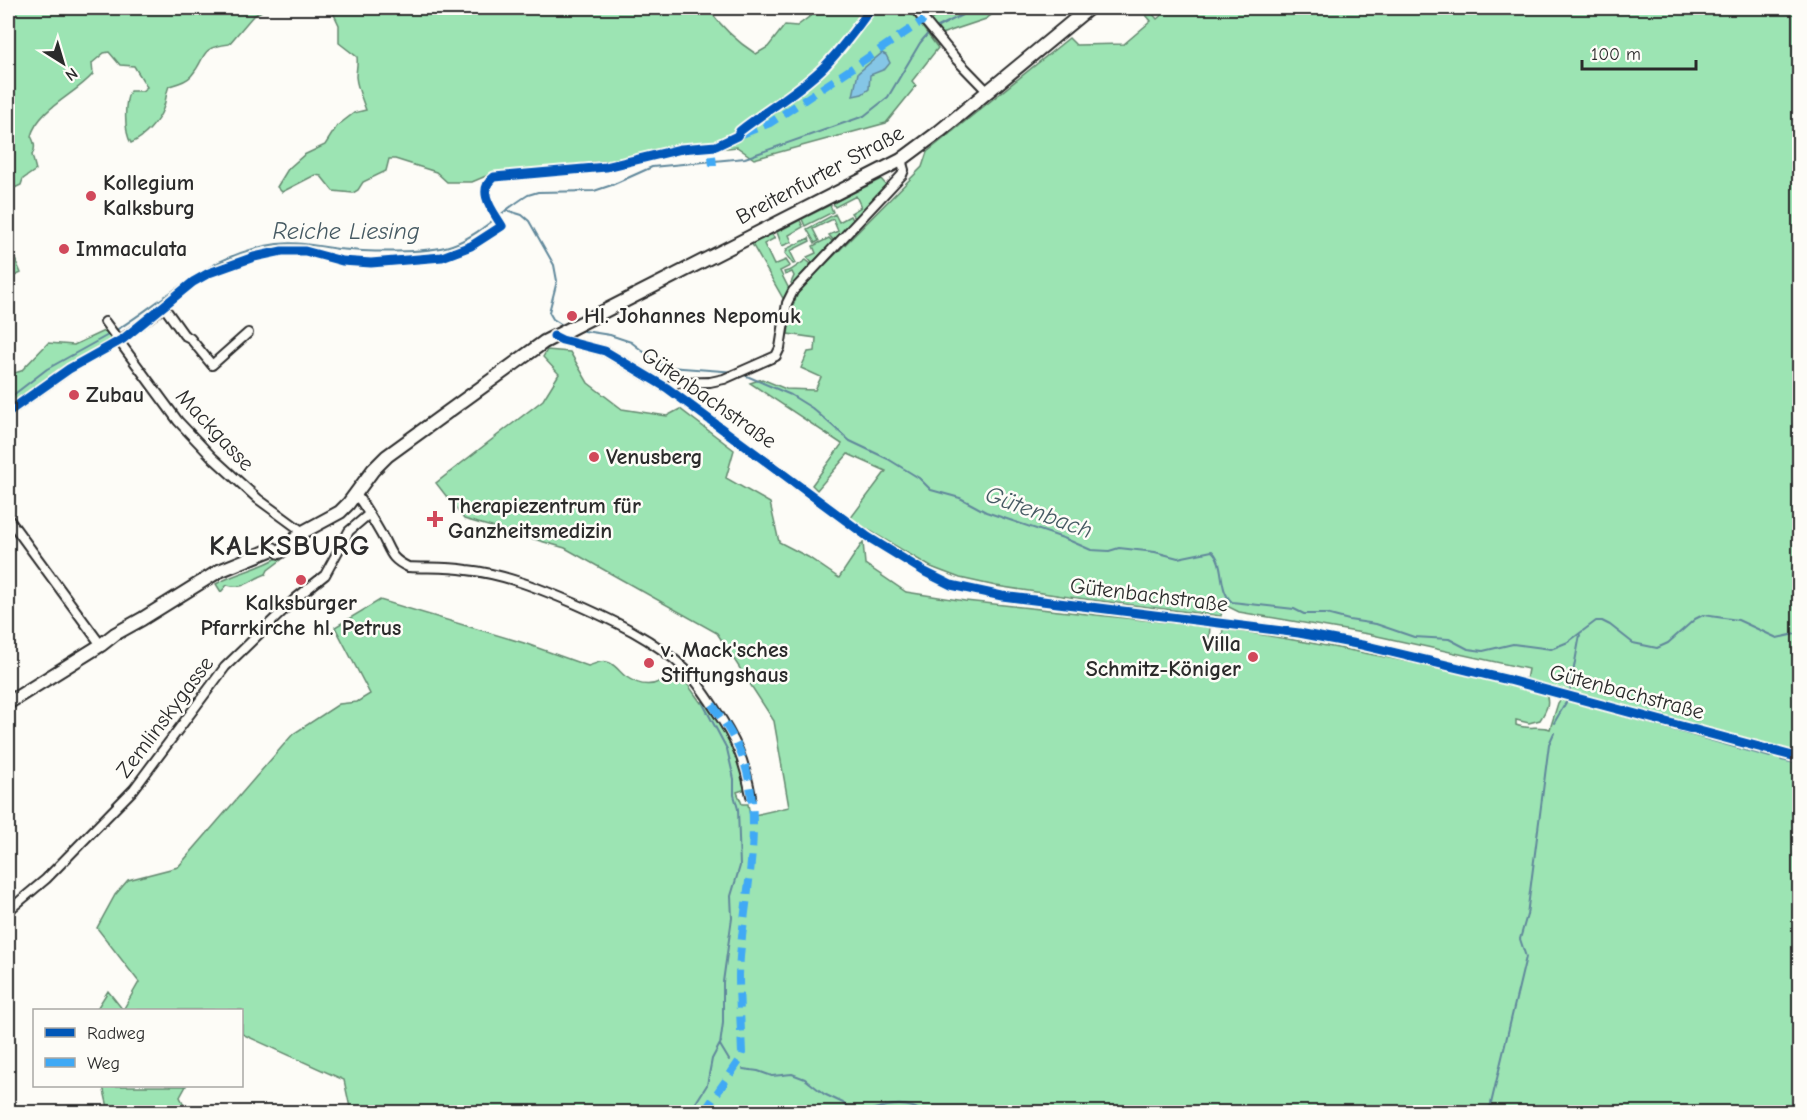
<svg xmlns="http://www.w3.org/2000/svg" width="1807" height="1120" viewBox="0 0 1807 1120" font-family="'Comic Neue',sans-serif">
<rect width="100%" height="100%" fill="#fdfcf7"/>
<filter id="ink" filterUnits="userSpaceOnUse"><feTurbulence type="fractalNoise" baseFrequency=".0167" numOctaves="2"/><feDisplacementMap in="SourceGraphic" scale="12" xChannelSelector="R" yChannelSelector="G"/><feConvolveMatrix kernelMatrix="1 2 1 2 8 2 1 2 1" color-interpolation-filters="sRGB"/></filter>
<g filter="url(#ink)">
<path fill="#9ce4b3" stroke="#64886f" stroke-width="1.5" d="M8,8H266L252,17L229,44C197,48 208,57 191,76C186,82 176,84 169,86C166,93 166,101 163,109C158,122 144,138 131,143C124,132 124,102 130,91H142L147,87L134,66L120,65L109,52L104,53L92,63L93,74C75,95 39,108 31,136C35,143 36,149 32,155L36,170L23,179L21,185L8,191Z
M331,8H708C721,27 736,41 756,54L768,47L785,25L797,26L821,8H908L938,48L912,81L916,86L886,123L754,159L737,147L493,173L472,182H447L436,172L395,159H389L386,171L363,182L358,190L353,193L333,191L321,176L315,175L282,192L277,187L288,169L304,155L325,145L337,126L354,113L366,110C362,99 357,88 356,77C356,70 358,64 357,57L339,43V25Z
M953,8H1000L986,19L941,34L930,20Z
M1140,8H1148L1157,19L1170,8H1799V1112H351L344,1080L242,1034V1010H96L108,991L123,1010L139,982L97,928L115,895L128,880L178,867L293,734L339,704L357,702L370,694L335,627L380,600L524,643L588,666C596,664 602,659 610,663C616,666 620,672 625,676C642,688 657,688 670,673L675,677L678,676V667L684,673L681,675L701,703L705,700L736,748L746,789L737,792L742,804H748L750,816L789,807L774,721L717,633L565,548L464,519L436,483L543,400L559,374L543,357L547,350L570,352L588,383L622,409L667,416L680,409L734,450L726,478L770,503L779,542L808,557L839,578L863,542L865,564L906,592L965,601L1210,627L1209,639L1222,640L1223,629C1332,644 1438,668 1545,692C1551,702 1546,711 1540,720L1529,723L1516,720V725C1527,730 1539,725 1550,729L1558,703L1567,691L1526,680L1528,669L1368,634L1239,612L1223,604L1221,616L1069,597L996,586L960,578L931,567L850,519L886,471L848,454L817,490L812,485L842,444L750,383L762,379L786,389L815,390L821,377L801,368L808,352L815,351L816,338L788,334L792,307L799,291L922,167L927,152L1069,38L1076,45L1124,44L1151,21Z
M881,179L887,186L856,219L851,213L861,207L856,196L835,207L833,203Z
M830,205L833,212L805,226L802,219Z
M835,214L839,222L850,216L855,221L834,241L829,235L838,231L833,219L813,229L819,241L815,243L807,229Z
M800,220L803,227L789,235L792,242L782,246L777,232Z
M771,234L775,238L764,244L774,265L786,260L790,266L780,271L790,291L784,300L752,244Z
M809,238L810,241L790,251L796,263L793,264L785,253L787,251L786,249Z
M829,238L833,242L812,263L807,257L816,253L813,246Z
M15,259L21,273L8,279V263Z
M806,260L811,264L793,284L791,283L794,276L792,272L785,275L784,272L791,270Z
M106,330L112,340L67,366L8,407V375L21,371L48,343L74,345Z
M279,557L281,560L268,570L266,574C249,580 246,590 227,585L221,592L216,584C236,573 259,569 279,557Z
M103,1086H186L180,1097L188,1112H109Z"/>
<path fill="#85c6e6" stroke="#61889b" stroke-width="1.5" d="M882,53L886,55L890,63L885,69L870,75L869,89L862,94L853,96L858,73Z"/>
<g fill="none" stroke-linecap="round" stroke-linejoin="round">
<path stroke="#61889b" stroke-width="2" d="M506,210L522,215L529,221L554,265L557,281L549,312L553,319L564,326
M578,330L610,335L631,342L658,363L669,367L736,372
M115,331C165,300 205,258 265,246C290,240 313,245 338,249C366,252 425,254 452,245C480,235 503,210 528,195L538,192L594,191L612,185L652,167L745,158L864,116L888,97L920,43L930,31L976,8
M742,374L791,395L812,408L850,441L888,459L919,478L931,490L960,498L986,512L1066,539L1091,550L1109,551L1119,548L1155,552L1178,558L1212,551C1226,564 1217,589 1232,602L1294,609L1304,614H1326L1349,620L1376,624L1414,637L1449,639L1468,649L1483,651L1513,644L1551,649L1568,642L1596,621H1602L1610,625L1633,643L1657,648L1668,643L1695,619L1703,615L1738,620L1777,638L1800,633
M8,399L47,369L110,334
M1569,694L1580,635
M1567,700L1770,757
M702,702L727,749L734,779V795L738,809L740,866L731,896L732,918L723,982V1023L720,1045L729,1060
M1554,723L1568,699
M1781,760L1800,764
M743,1069L758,1071L772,1076L792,1074L805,1079L824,1094L843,1103L851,1112
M690,1112L707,1085L712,1059L721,1042
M866,1112C882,1106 907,1100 922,1112
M1489,1112L1526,957L1520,939L1527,915L1549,744L1554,733"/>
<g stroke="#2b2b2b" stroke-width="12">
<path id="minor" d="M914,8L956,59L988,92
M105,322L178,421L213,458L258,499L303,532
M554,336L562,340L605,351L667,388L868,537L925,572L951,585L1002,596L1299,633L1362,645L1509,680L1800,758
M667,388L674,383L710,382L724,379L776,356L780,348L787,303L793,291L902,175L904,170L901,160
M8,412L69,369L119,341L164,307L184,335L190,338L212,365L248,333
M355,493C365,506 373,520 381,534C391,551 389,558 408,567C428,568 448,567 467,570C505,574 541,589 576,604C614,621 654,639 685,669C696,680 706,695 715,709C736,740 744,759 751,796
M8,518L101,645
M8,911L46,879L134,789L225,667L295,599L325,575L349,531L369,514"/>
</g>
<g stroke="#2b2b2b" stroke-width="16">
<path id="primary" d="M280,552L303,532L340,512L348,504L373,470L387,456L544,342L901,160L940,131L1089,8
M8,703L101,645L115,634L142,619L219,571L273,549"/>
</g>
<use href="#minor" stroke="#fdfcf7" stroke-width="8"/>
<use href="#primary" stroke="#fdfcf7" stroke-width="12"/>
<path stroke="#3fa9f5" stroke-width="8" stroke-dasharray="15 8" stroke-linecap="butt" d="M742,134L770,123L924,20
M712,156L713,166
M704,1112L740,1060L742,1053C741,1027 739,1001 739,975C741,907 766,828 744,762C737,739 721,718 708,698"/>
<g stroke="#fdfcf7" stroke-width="13">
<path id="cycleway" d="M554,336L562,340L605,351L667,388L868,537L925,572L951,585L1002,596L1299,633L1362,645L1509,680L1800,758
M8,412L69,369L123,339L193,282L209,273L254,257L282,251H305L342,261L371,263L442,257L471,246L502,226C494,212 475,191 494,177L606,167L681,149L716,146L737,136L740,131C768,109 800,91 825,66C842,48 857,28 871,8"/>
</g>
<use href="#cycleway" stroke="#0057b8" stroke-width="9"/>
</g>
</g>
<g fill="#d1495b" stroke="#fdfcf7" stroke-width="2">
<circle cx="91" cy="196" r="6"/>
<circle cx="64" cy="249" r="6"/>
<circle cx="572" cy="316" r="6"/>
<circle cx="74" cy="395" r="6"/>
<circle cx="594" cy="457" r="6"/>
<path d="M432 510h6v6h6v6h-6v6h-6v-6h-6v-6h6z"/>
<circle cx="301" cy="580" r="6"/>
<circle cx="1253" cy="657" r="6"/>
<circle cx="649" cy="663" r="6"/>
</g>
<g text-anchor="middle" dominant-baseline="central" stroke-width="5" stroke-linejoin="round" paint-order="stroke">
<g font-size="22" fill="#2b2b2b" stroke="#fdfcf7">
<text transform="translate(820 175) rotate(-28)">Breitenfurter Straße</text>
<text transform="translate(709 398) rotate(35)">Gütenbachstraße</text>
<text transform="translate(215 430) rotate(47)">Mackgasse</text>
<text transform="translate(1149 595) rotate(7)">Gütenbachstraße</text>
<text transform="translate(1627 692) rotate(15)">Gütenbachstraße</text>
<text transform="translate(165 717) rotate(-53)">Zemlinskygasse</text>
</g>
<g font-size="22" font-weight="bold" fill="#2b2b2b" stroke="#fdfcf7" text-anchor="start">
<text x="103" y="183">Kollegium<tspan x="103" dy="25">Kalksburg</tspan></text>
<text x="76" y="249">Immaculata</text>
<text x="584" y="316">Hl. Johannes Nepomuk</text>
<text x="86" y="395">Zubau</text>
<text x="606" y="457">Venusberg</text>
<text x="448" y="506">Therapiezentrum für<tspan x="448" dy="25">Ganzheitsmedizin</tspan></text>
<text x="301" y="603" text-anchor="middle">Kalksburger<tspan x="301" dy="25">Pfarrkirche hl. Petrus</tspan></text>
<text x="1241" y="644" text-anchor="end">Villa<tspan x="1241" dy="25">Schmitz-Königer</tspan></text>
<text x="661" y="650">v. Mack'sches<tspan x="661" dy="25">Stiftungshaus</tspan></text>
</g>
<g font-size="24" font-style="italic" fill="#465a63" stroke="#fdfcf7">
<text x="346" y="231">Reiche Liesing</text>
<text transform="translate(1039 512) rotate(20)">Gütenbach</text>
</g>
<g font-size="28" font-weight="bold" letter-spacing="1.5" fill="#2b2b2b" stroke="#fdfcf7">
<text x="290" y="546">KALKSBURG</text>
</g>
</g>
<rect width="1807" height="1120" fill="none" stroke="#fdfcf7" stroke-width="30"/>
<rect x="15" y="15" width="1777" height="1090" fill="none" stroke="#2b2b2b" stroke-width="2" filter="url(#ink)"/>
<rect x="33" y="1009" width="210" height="78" fill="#fdfcf7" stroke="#a9a8a5" stroke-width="1.5"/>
<rect x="45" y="1028" width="30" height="9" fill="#0057b8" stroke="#a9a8a5" stroke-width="1.5"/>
<text x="87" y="1039" font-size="18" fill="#2b2b2b">Radweg</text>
<rect x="45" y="1058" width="30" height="9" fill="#3fa9f5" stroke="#a9a8a5" stroke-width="1.5"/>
<text x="87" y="1069" font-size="18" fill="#2b2b2b">Weg</text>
<g transform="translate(63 63) rotate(143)" stroke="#fdfcf7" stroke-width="4.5" paint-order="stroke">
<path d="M0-4.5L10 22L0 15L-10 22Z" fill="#2b2b2b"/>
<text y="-9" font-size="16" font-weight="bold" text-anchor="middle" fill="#2b2b2b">N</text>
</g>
<path d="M1582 60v9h114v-9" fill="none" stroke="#2b2b2b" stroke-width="3"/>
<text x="1591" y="60" font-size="18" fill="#2b2b2b" stroke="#fdfcf7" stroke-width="4.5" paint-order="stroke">100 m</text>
</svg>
